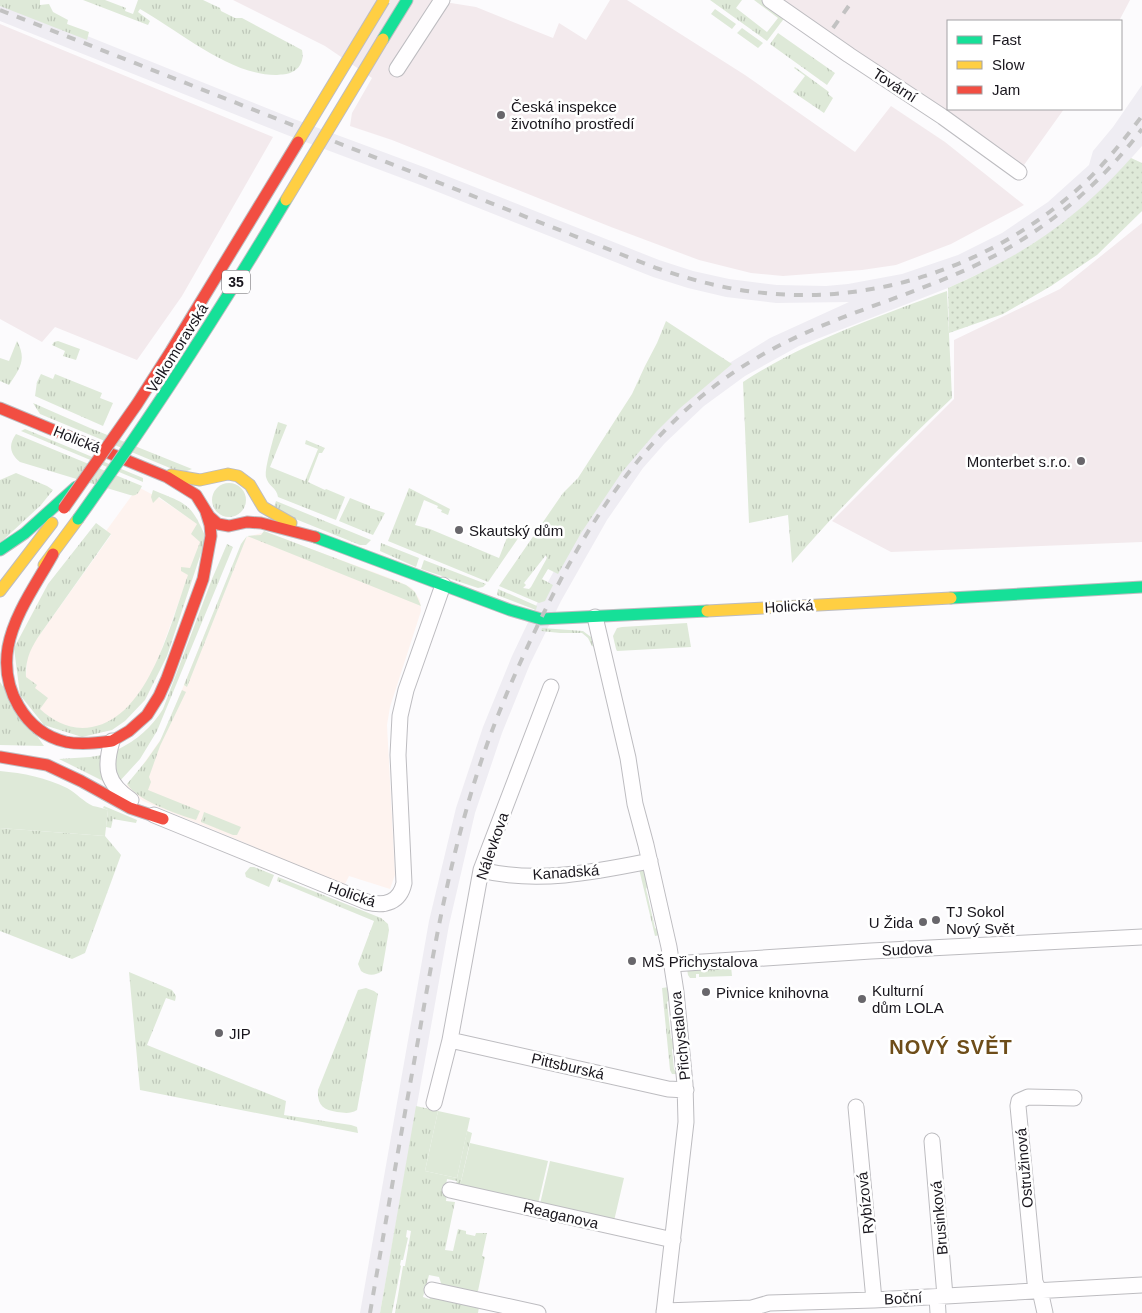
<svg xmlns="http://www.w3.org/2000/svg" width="1142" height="1313" viewBox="0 0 1142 1313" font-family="Arial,sans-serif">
<defs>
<pattern id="grass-tufts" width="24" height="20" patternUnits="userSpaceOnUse" patternTransform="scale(1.25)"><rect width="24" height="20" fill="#dee9d8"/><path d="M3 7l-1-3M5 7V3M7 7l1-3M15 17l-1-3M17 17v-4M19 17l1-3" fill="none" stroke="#bec7b9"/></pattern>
<pattern id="garden-dots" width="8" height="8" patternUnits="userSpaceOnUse" patternTransform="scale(1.25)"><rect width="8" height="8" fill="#dee9d8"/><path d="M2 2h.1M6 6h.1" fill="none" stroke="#bec7b9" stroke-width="1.8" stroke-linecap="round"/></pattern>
</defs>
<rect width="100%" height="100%" fill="#fcfbfd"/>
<path fill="#fef3ef" d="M138,487L159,498L198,524L201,541L154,670L137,700L120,716L99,727L87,729L64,726L43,713L36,704L26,677L27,659L32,645L41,633L111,535L106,531Z
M265,532L398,581L412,588L420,600L421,611L390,707L387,725L395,875L390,889L349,876L344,886L231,837L143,801L125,787L137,773L163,736L243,541L247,537Z"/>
<path fill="#f3eaed" d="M233,0H432L476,7L553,38L559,23L586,40L610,0H627L745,75L855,152L891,106L945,142L1024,205L951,244L896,265L862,270L783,276L751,273L699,260L611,227L392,140L350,126L352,113L372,78L325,46Z
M779,0H1130L1119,21H948V109H1064L1024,165L918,99Z
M0,24L273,137L182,296L137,360L55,327L42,342L0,319Z
M1142,223V542L891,552L832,521L954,399V340L1060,289Z"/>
<path fill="#efedf3" d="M0,1L294,119L429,169L659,260L693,271L729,279L777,285L826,286L848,284L902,274L958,255L1002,233L1048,202L1089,165L1093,151L1113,127L1142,85V146L1110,182L1081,209L1056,229L1002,263L948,288L799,346L745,376L704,406L665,443L643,468L607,520L561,601L530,664L502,733L475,813L449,925L380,1313H360L429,921L456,808L483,727L512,656L543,591L565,551L628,456L718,370L770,338L849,302L776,303L726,297L688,288L653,277L423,186L287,135L0,21Z"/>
<path fill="url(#grass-tufts)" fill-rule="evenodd" d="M0,0H40V5L49,4L53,12L68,20L67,24L89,32L87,40L0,6Z
M83,0H105L126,8L125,11L133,14L138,0H203L220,8L221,11L235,18H242L302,50C304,59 301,68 292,72C287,75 282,74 277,75C231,76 179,31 140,9L138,12L150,21L148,25Z
M710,0H742L736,8L767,32L778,18L754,0H764L786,16L767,41Z
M715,9L736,24L732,29L711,14Z
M742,28L763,43L758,48L737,33Z
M778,33L835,73L827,85L770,44Z
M795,67L829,92L828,94L833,98L824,113L793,92L805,76L794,68Z
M947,291L952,398C896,451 842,505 792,563L788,515L749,523L743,382C806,341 877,317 947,291Z
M666,321L732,364L679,409L657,431L622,472L581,533L558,574L548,569L542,579L553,585L545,601L539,603L499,586L563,493L578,478L632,394L645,366L657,343ZM546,555L547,558L531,587L529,589L523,588L526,585L524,583Z
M17,341C27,360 20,368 9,385L0,381V358L9,361Z
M58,341L80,349L76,360L63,356L65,351L52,345L54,342Z
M41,374L53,379L55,374L102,393L100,398L113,403L103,426L35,396L37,382Z
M33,403L90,428L192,469L182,473L40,414Z
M278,422L287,425L270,467L305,481L318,449L305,444L306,440L325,448L322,453H319L308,482L325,490L326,489L345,497L336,520L278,497C277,488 268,486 266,477C264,469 275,433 278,422Z
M25,429L143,478V482L21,431Z
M16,434L142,486C139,492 137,497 130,495L20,462C10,454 8,445 16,434Z
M16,473L47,486L53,490L41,505L0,543V480Z
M212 500a17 17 0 1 1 34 0a17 17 0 1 1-34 0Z
M409,488L450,509L448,515L441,512L442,510L437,508L438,506L424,500L415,525L430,529L499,558L508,535L495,530L493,532H492L494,526L519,537L488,582L388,541Z
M153,490C187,504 191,503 206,538L167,656L145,700L125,721L112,730L82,737L44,725L20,695L14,648L48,584L96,523L111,534L41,633C31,647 25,660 26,677L37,685L35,688L48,698L40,709C54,722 72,731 92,727C149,717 171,622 188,575L181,571V567L190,568L200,542L191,534L197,524L159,497L153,503L151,497Z
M350,498L370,506V508L385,513L373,535L339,521Z
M276,501L371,540L366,545H360L273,510Z
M264,531L406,585L415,592L421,606L247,536L187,687L184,685L241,544L247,536L261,535Z
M381,543L419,558L416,567L380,551Z
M227,544L233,547L157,731L140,759L118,783L113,775L117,750C137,740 152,727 163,709L212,579Z
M424,560L486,584L483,587L478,588L421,569Z
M498,589L537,606L536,610L497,595Z
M687,623L691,647L617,651L616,649L613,636L617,628L622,627Z
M542,628L583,631L591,637L595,647L592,646L588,638L582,633H560L541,631Z
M0,682L44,746L0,745Z
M182,690L186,692L160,746L149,777L151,782L148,790L200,811L196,820C177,814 138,801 127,784L146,761L160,741Z
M102,755L107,783L59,759L90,757Z
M104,806L137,820L136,823L113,819L111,828L106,827L108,810L103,808Z
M204,812L241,827L237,835H233L201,822Z
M0,828L105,836L121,855L85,953L72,959L0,931Z
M250,867H254L274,875L269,887L246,877L245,873Z
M639,869L645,871L649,884L646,889L655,928L660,931V935L655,936Z
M278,877L381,918L388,924L389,930L382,971C375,976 368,976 361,971L358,964L374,921L277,881Z
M731,966L732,976L699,977V974H696V978H690L688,975L687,969Z
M129,972L172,990L176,996L175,1001L166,998L147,1045L286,1101L284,1115L351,1125L357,1127L358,1133L140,1090Z
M669,987L670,999L667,1002L671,1038L674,1041V1047L672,1050L674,1069L678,1074H672L670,1070L662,988Z
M366,988L374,991L378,994L357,1110C350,1114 345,1113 337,1112C323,1110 317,1105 318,1090L358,990Z
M416,1106L438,1111L425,1171L457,1178L467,1131L472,1133L460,1186L455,1188L457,1181L447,1179L446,1186H444L443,1192L447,1193L446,1201L455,1202L445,1250L453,1251L458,1229L466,1231V1234L475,1236L476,1233H487L482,1256L485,1257L478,1291L476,1292L442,1286L439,1277L429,1275L423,1297L429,1299L434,1294L479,1307L478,1313H395L403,1266H405L411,1231L407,1230L406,1237L408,1238L403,1260H401L400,1265L401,1266L392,1313H380Z"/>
<path fill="#dee9d8" d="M0,771C23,773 47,778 67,788C76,793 84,802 93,806C98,807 103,808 108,810L105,836L0,828Z
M438,1111L470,1118L457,1178L425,1171Z
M470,1143L548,1161L538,1204L460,1186Z
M550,1161L624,1178L614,1221L540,1204Z"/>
<path fill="url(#garden-dots)" d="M1131,158L1142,163V211L1097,255L1051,286L1003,314L949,333L948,288C1025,254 1075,221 1131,158Z"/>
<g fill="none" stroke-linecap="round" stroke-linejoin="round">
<g stroke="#bdbcc0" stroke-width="17">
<path id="street" d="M770,0L849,55L943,117L1019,172
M397,69L442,0
M595,617L628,758L635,804L646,845L669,947L676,992L685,1084L686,1122L664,1313
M112,741C104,768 106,783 131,800
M154,815L367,902C385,907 400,902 404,883L398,755L400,716L406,690L443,585
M481,870C537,884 595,872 650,861
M672,964L871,951L1142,937
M450,1040L668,1089L686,1090
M434,1103L450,1040L481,870L551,687
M856,1107L874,1300
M932,1141L945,1296
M450,1190L673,1240
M432,1290L538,1313
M937,1297L938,1313
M664,1311L752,1308L769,1303L874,1300L1142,1285
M1045,1313L1041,1295L1035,1282L1018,1106L1019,1101L1028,1097L1074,1098"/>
</g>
<g stroke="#bdbcc0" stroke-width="13">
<path id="fast" d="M383,39L407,0
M315,537L510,610L541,619L707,611
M0,550L25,533L76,487
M951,598L1142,587"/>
</g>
<g stroke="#bdbcc0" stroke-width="13">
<path id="slow" d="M171,475L200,480L228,474L238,476L250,485L263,507L291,523
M44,565L78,519
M0,591L52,523
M707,611L951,598"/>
</g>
<g stroke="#bdbcc0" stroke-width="13">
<path id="jam" d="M0,408L167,477L196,495L209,516L218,524L229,526L247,522L261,523L315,537
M53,554C37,583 14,614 8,647C1,688 24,732 66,742C81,745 97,743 112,741
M112,741L129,731L147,715L159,696L167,678L203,579L211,536L210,525L206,512
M0,757L47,765L81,781L130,808L163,819"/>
</g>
<use href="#street" stroke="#fffeff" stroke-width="15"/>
<use href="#fast" stroke="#16e098" stroke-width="11"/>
<use href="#slow" stroke="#ffcf43" stroke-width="11"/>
<use href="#jam" stroke="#f24e42" stroke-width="11"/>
<path stroke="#c2c2c2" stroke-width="4" stroke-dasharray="9 9" stroke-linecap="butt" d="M0,10L656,268C689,279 721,288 755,292C873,307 992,266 1080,187C1103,166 1123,141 1142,116
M833,28L853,0
M370,1313C386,1220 402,1128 419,1035C432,960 445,885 466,811C488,730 522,654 561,579C608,491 667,410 755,359C823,318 901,300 972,267C1040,235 1097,189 1142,129"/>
<g stroke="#bdbcc0" stroke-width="13" stroke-linecap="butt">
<path id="fast-bridge" d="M78,519C152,416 221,309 286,200"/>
</g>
<g stroke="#bdbcc0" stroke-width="13" stroke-linecap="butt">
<path id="slow-bridge" d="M298,142L384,0
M286,200L383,39"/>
</g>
<g stroke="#bdbcc0" stroke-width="13" stroke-linecap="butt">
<path id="jam-bridge" d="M64,508L137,404L171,351L298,142"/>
</g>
<use href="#fast-bridge" stroke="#16e098" stroke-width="11"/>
<use href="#slow-bridge" stroke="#ffcf43" stroke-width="11"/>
<use href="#jam-bridge" stroke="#f24e42" stroke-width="11"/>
</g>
<g fill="#68666b" stroke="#fff" stroke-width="2">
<circle cx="501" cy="115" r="5"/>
<circle cx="1081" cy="461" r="5"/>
<circle cx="459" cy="530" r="5"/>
<circle cx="936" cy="920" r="5"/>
<circle cx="923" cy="922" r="5"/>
<circle cx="632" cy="961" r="5"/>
<circle cx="706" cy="992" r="5"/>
<circle cx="862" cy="999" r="5"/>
<circle cx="219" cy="1033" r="5"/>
</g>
<g text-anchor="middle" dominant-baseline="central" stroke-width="5" stroke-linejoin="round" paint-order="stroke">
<rect fill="#fff" stroke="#5e5c61" stroke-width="1" x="222" y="270.5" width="28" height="23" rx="4"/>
<g font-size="14" font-weight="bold" fill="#19161d">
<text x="236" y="282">35</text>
</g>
<g font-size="15" fill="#19161d" stroke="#fff">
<text transform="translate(895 85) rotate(33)">Tovární</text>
<text transform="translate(177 348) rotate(-58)">Velkomoravská</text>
<text transform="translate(77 439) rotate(22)">Holická</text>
<text transform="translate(789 606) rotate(-3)">Holická</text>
<text transform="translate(492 846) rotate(-71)">Nálevkova</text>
<text transform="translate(566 872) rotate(-4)">Kanadská</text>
<text transform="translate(352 894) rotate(19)">Holická</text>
<text transform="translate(907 949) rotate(-3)">Sudova</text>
<text transform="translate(680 1036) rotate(-96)">Přichystalova</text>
<text transform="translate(568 1066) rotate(13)">Pittsburská</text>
<text transform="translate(1024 1168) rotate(-95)">Ostružinová</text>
<text transform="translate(865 1203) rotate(-96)">Rybízová</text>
<text transform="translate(561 1215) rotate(13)">Reaganova</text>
<text transform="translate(939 1218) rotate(-95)">Brusinková</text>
<text transform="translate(903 1298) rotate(-3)">Boční</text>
</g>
<g font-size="15" fill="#19161d" stroke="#fff" text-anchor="start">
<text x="511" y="106">Česká inspekce<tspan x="511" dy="17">životního prostředí</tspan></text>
<text x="1071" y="461" text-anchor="end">Monterbet s.r.o.</text>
<text x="469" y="530">Skautský dům</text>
<text x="946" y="911">TJ Sokol<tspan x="946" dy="17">Nový Svět</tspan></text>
<text x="913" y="922" text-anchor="end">U Žida</text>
<text x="642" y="961">MŠ Přichystalova</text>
<text x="872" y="990">Kulturní<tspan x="872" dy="17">dům LOLA</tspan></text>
<text x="716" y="992">Pivnice knihovna</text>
<text x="229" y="1033">JIP</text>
</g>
<g font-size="20" font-weight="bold" letter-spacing="1" fill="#6e4d19" stroke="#fff">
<text x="951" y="1047">NOVÝ SVĚT</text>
</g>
</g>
<rect x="947" y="20" width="175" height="90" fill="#ffffff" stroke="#a3a2a5"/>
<rect x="957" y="36" width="25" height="8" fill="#16e098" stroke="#a3a2a5"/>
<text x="992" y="45" font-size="15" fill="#19161d">Fast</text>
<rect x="957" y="61" width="25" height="8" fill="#ffcf43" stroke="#a3a2a5"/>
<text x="992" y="70" font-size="15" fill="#19161d">Slow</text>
<rect x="957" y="86" width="25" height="8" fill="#f24e42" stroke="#a3a2a5"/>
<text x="992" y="95" font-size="15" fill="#19161d">Jam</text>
</svg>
